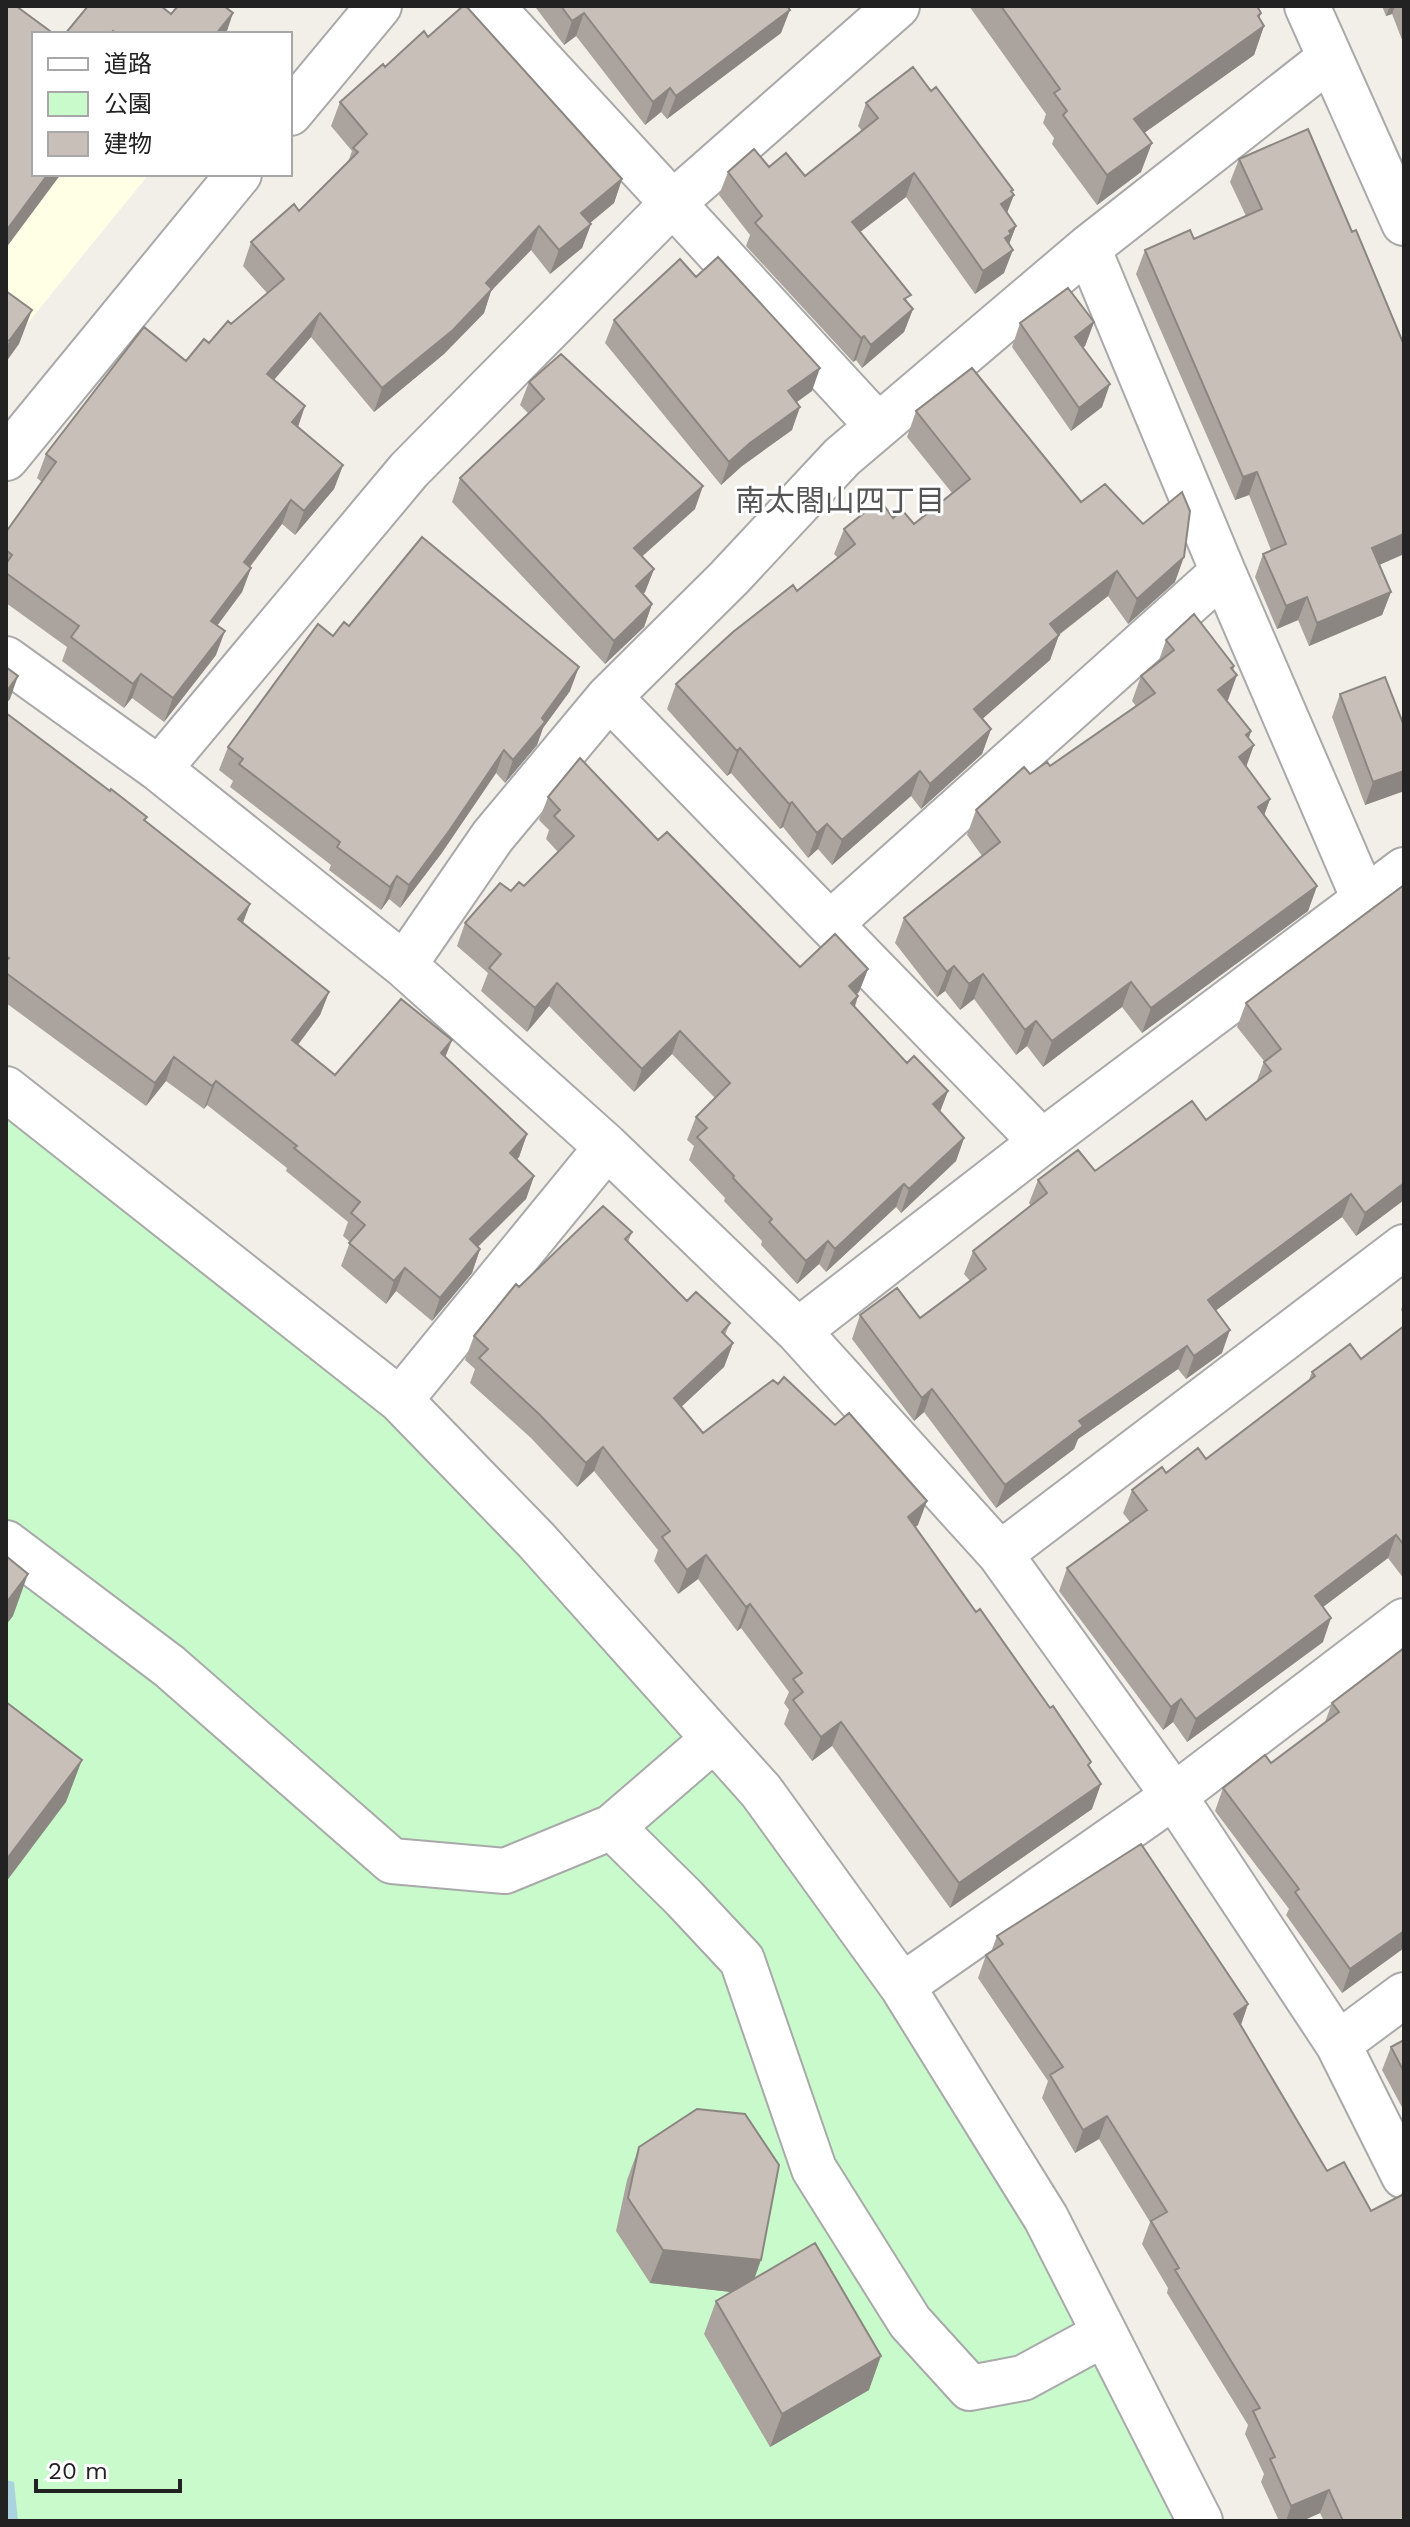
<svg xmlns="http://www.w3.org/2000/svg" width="1410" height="2527" viewBox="0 0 1410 2527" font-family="'Work Sans','Noto Sans JP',sans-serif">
<rect width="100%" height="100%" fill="#f2efe9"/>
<path fill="#ffffe5" d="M6,11L34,34V174H149L23,329L6,316Z"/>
<path fill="#c8facc" d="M6,1090L407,1406L773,1797L1203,2521H6Z"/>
<path fill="#aad3df" d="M6,2480L14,2482L18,2521H6Z"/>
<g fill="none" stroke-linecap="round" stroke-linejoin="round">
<g stroke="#a9a9a9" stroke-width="48">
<path id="minor" d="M491,6L878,426
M1307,6L1404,223
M290,113L379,6
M1088,248L1223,572L1364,899
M6,458L239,174
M6,659L159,769L404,965L607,1147L798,1331L1000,1554L1174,1796L1338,2044L1404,2176
M609,697L1042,1142
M159,769L409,470L673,203L897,6
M831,923L1223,572
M404,965L493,836L609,697L729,578L842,457L1088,248L1330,58
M6,1089L400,1400L537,1541L761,1791L902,1986L1046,2218L1200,2521
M798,1331L1042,1142L1404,870
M400,1400L607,1147
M6,1543L169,1666L392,1861L505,1871L612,1827L714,1739
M1000,1554L1404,1247
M612,1827L684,1898L742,1960L814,2169L910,2322L970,2388L1023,2378L1104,2334
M902,1986L1174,1796L1404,1621
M1338,2044L1404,1995"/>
</g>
<use href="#minor" stroke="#fff" stroke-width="44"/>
</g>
<path fill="#aba49e" d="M537,6H787L781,33L667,119L661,112L645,125L576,36L564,45L536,8Z
M969,6H1257L1259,18L1264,26L1254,55L1144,133L1141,172L1097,205L1052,144L1054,138L1043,123L1046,114Z
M1382,6H1404V45L1392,14L1386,16Z
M428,37L622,179L614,203L590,223L591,224L582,248L550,274L531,250L491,291L484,313L444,354L374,412L311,337L274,380L298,427L343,465L334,489L295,535L282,524L250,567L251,568L242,592L217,625L216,655L164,722L132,698L124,708L62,661L67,647L6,603V532L42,482L37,478L46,454L186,361L267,293L243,266L251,242L299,211L348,162L352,151L331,126L340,102L385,67Z
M866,103L1012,192L1007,213L1016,226L1009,244L1004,273L975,294L906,197L860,232L913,309L904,332L862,368L856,360L853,362L746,246L750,235L719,195L728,172L769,167L805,176L862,131L858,126Z
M1308,129L1404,554L1379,565L1391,592L1382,615L1309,646L1298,620L1277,629L1255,577L1263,554L1271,550L1249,495L1235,500L1136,274L1145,250L1194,239L1246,216L1230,182L1239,159Z
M696,277L812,391L797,402L792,430L742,466L721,485L605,343L614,320Z
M1094,322L1085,346L1083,347L1102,407L1071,431L1012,347L1020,323Z
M529,382L695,509L642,556L654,569L645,592L643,594L652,604L644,627L605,664L452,502L460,478L529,414L520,405Z
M916,411L1081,502L1175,582L1128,624L1108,596L1059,635L1050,660L982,719L991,729L982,754L921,809L911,796L832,865L818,849L808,858L783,827L780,829L731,773L727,776L667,709L676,684L838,558L834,554L844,529L893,518L914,524L952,493L907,437Z
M349,626L570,691L543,728L537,745L505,783L496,773L441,854L400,908L389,899L381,910L329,870L331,865L230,787L233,781L219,770L228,747L333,636Z
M1166,640L1234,666L1228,700L1227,701L1251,731L1249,738L1246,767L1270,799L1264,815L1317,886L1308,911L1142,1033L1122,1007L1043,1067L1027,1046L1016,1055L974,999L960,1010L945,991L937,997L895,943L904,918L982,856L967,835L976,810L1030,774L1050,766L1136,706L1132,701L1141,676L1158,663Z
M1340,694L1404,726V791L1365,805L1332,717Z
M6,713L250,904L243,923L329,992L320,1015L298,1045L335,1075L445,1058L527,1134L519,1157L517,1159L534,1176L526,1199L478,1247L480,1249L472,1273L432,1321L396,1291L386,1304L341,1266L350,1242L343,1236L348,1222L286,1171L287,1168L207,1105L204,1109L166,1081L146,1106L6,1003Z
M548,797L658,840L800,967L868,969L859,992L856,994L858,996L855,1007L907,1063L948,1091L940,1112L964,1138L956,1161L901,1213L896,1207L826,1272L819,1264L797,1284L761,1245L762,1241L724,1201L725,1198L689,1160L694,1146L687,1140L696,1117L715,1098L672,1054L634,1092L549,1006L527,1032L481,991L488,973L457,946L465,923L511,891L524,886L558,852L546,839L549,830L539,820Z
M1246,1003L1404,1200L1356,1236L1342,1217L1216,1310L1222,1353L1186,1379L1178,1369L1078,1439L1074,1449L996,1508L924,1412L914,1421L852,1339L860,1315L920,1318L970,1281L964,1274L973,1251L1031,1206L1029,1203L1038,1180L1095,1171L1206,1120L1256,1083L1264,1061L1237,1027Z
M632,1232L628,1242L687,1301L730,1323L725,1335L733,1343L724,1367L681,1407L703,1433L918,1525L915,1527L1089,1767L1092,1809L950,1908L832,1746L812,1761L784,1724L789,1710L784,1703L789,1692L741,1628L737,1631L698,1579L678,1594L654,1561L658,1550L594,1471L577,1487L531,1438L470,1383L475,1369L465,1360L474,1336L519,1287Z
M1404,1301V1315L1401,1310Z
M1404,1326V1579L1388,1558L1323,1607V1642L1187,1742L1173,1722L1163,1730L1059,1591L1067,1568L1130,1522L1123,1513L1132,1490L1166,1473L1206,1459L1308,1382L1312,1372L1361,1359Z
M1404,1648V1948L1342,1993L1286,1915L1289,1909L1215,1811L1223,1788L1271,1763L1325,1722L1332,1703Z
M997,1936L1248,2004L1241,2025L1404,2521H1324L1320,2513L1302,2521H1279L1261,2482L1264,2474L1245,2434L1248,2425L1167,2293L1168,2288L1142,2244L1150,2222L1099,2139L1075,2153L1042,2098L1048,2081L978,1978L986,1955L991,1952Z
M1404,2040V2111L1382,2070L1391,2047Z
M639,2147L755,2279L869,2390L770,2447L704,2334L716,2301L732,2292L650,2283L616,2231L627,2180Z"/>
<path fill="#8b8681" d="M1390,6H1395L1392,14L1386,16Z
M790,10L781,33L667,119L676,96Z
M233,13L226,34H216Z
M584,13L576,36L564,45L572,21Z
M1261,13L1254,33L1264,26L1254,55L1123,148L1134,119Z
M670,88L661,112L645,125L653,102Z
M1152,143L1141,172L1097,205L1107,175Z
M914,173L906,197L843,245L852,222Z
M48,174H61L6,248V231Z
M622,179L614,203L573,237L581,213Z
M1013,190L1010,198L1014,195L1005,218L1001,204Z
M591,224L582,248L550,274L559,250Z
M539,226L531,250L491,291L484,313L444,354L374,412L382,388Z
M1016,226L1007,249L1013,250L1004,273L975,294L983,271L1009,231Z
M913,309L904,332L862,368L871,345Z
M32,310L19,344L6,362V348L9,341Z
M320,313L311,337L258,398L267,374Z
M1094,322L1085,346L1066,360L1075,337Z
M864,336L856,360L853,362L861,338Z
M820,368L812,391L780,414L788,391Z
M1110,384L1102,407L1071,431L1079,408Z
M305,406L297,430L292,422Z
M800,407L792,430L742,466L721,485L729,462L750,443Z
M343,465L334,489L295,535L304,511Z
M1257,472L1249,495L1235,500L1243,477Z
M703,486L695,509L626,571L634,548Z
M291,500L282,524L235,586L244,562Z
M1404,534V554L1363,572L1372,548Z
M1184,557L1175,582L1128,624L1137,599Z
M251,568L242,592L203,645L211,621Z
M654,569L645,592L627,609L636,586Z
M1117,571L1108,596L1040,649L1050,624Z
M1391,592L1382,615L1309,646L1317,623Z
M1307,597L1298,620L1277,629L1286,606Z
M652,604L644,627L605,664L614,641Z
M225,631L216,655L164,722L173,698Z
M1059,635L1050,660L965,734L974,709Z
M1234,666L1228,682L1237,675L1228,700L1209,715L1218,690L1231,668Z
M579,667L570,691L543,728L537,745L505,783L513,760Z
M141,674L132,698L124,708L133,684Z
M18,676L10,699L6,704V692Z
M991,729L982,754L921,809L930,784Z
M1251,731L1243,754L1254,745L1245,770L1229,782L1246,735Z
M740,748L731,773L727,776L737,751Z
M504,750L496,773L441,854L400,908L409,885Z
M920,771L911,796L832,865L842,840Z
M1404,771V791L1365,805L1373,782Z
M1270,799L1261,824L1258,807Z
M792,802L783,827L780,829L789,804Z
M827,824L818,849L808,858L817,833Z
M397,876L389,899L381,910L390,887Z
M1317,886L1308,911L1142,1033L1151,1008Z
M250,904L241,927L238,919Z
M954,966L945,991L937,997L947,972Z
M868,969L859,992L840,1009L849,986Z
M983,974L974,999L960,1010L969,984Z
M1131,982L1122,1007L1043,1067L1052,1041Z
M557,983L549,1006L527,1032L535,1008Z
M329,992L320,1015L284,1063L292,1040Z
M858,996L850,1019L851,1003Z
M1036,1021L1027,1046L1016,1055L1025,1030Z
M680,1031L672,1054L634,1092L642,1069Z
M452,1040L443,1063L441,1053Z
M174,1057L166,1081L146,1106L155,1083Z
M216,1081L207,1105L204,1109L212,1086Z
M948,1091L939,1114L933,1104Z
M527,1134L519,1157L502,1176L510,1153Z
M964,1138L956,1161L901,1213L909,1189Z
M534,1176L526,1199L462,1262L470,1239Z
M1404,1183V1200L1356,1236L1365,1213Z
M904,1184L896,1207L826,1272L835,1249Z
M1351,1194L1342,1217L1199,1323L1208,1300Z
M828,1241L819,1264L797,1284L806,1261Z
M480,1249L472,1273L432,1321L440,1298Z
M405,1268L396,1291L386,1304L394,1281Z
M1230,1330L1222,1353L1186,1379L1194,1356Z
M733,1343L724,1367L665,1422L674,1398Z
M1187,1346L1178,1369L1078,1439L1074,1449L996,1508L1005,1485L1079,1421Z
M932,1389L924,1412L914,1421L922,1398Z
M603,1447L594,1471L577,1487L586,1463Z
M927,1501L918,1525L899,1541L908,1517Z
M1396,1535L1388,1558L1307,1619L1315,1596Z
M706,1555L698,1579L678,1594L687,1570Z
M28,1574L13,1616L6,1625V1603Z
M750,1604L741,1628L737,1631L746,1607Z
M1331,1618L1323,1642L1187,1742L1196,1719Z
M1181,1699L1173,1722L1163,1730L1171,1707Z
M841,1722L832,1746L812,1761L821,1737Z
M82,1760L66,1802L6,1882V1860Z
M1101,1784L1092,1809L950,1908L959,1883Z
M1404,1931V1948L1342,1993L1350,1969Z
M1248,2004L1240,2027L1234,2014Z
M1107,2116L1099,2139L1075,2153L1083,2130Z
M663,2250L761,2260L749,2294L650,2283Z
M881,2356L869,2390L770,2447L782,2414Z
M1329,2490L1320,2513L1302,2521H1286L1291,2506Z"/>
<path fill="#c7bfb8" stroke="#8b8681" stroke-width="2" d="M6,6H16L54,34H34V174H48L6,231Z
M88,6H161L171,14L178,6H224L233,13L216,34H117L113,31L111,34H65Z
M463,6H466L622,179L581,213L591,224L559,250L539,226L486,283L492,289L453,330L382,388L320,313L267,374L305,406L292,422L343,465L304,511L291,500L244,562L251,568L211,621L225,631L173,698L141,674L133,684L71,637L79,626L6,573V564L12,555L6,550V532L56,462L46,454L144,327L186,361L204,339L209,343L228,321L231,324L284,279L251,242L294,204L299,211L358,152L353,148L367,134L340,102L383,64L385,67L424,31L428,37Z
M561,6H787L790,10L676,96L670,88L653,102L584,13L572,21Z
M1001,6H1257L1261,13L1258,16L1264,26L1134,119L1152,143L1107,175L1063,115L1067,111L1054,93L1060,89Z
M913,67L931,91L936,87L1013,190L1011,191L1014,195L1001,204L1016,226L1009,231L1011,234L1005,238L1013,250L983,271L914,173L852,222L911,295L904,299L913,309L871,345L864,336L861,338L755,223L762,216L728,172L754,149L769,167L786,153L805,176L878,118L866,103Z
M1308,129L1352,232L1356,230L1404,345V534L1372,548L1391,592L1317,623L1307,597L1286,606L1263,554L1286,544L1257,472L1243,477L1145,250L1190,230L1194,239L1262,209L1239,159Z
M718,257L820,368L788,391L800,407L750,443L729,462L614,320L680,259L696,277Z
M1068,288L1094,322L1075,337L1110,384L1079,408L1020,323Z
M6,291L32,310L9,341L6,339Z
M561,354L703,486L634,548L654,569L636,586L652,604L614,641L460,478L544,399L529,382Z
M972,368L1081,502L1105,484L1143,524L1182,492L1190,511L1184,557L1137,599L1117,571L1050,624L1059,635L974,709L991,729L930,784L920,771L842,840L827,824L817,833L792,802L789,804L740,748L737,751L676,684L733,632L793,585L797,591L855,544L844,529L880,500L893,518L902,510L914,524L970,479L916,411Z
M422,537L579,667L542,718L545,722L513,760L504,750L449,831L409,885L397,876L390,887L337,847L340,842L239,764L243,759L228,747L318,624L333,636L344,622L349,626Z
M1194,614L1234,666L1231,668L1237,675L1218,690L1251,731L1246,735L1254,745L1239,757L1270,799L1258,807L1317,886L1151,1008L1131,982L1052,1041L1036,1021L1025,1030L983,974L969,984L954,966L947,972L904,918L1000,842L976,810L1024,767L1030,774L1047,762L1050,766L1155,693L1141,676L1174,650L1166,640Z
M6,667L18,676L6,692Z
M1385,677L1404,726V771L1373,782L1340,694Z
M6,713L110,791L111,789L147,817L144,820L250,904L238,919L329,992L292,1040L335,1075L401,999L452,1040L441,1053L527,1134L510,1153L534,1176L470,1239L480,1249L440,1298L405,1268L394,1281L349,1243L365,1225L351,1213L360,1202L294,1148L297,1146L216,1081L212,1086L174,1057L155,1083L6,973V961L9,958L6,956Z
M580,758L658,840L667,832L800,967L835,934L868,969L849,986L858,996L851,1003L907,1063L914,1056L948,1091L933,1104L964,1138L909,1189L904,1184L835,1249L828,1241L806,1261L769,1222L772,1219L733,1178L734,1176L697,1137L707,1128L696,1117L730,1083L680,1031L642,1069L557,983L535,1008L489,968L501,954L465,923L500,883L511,891L519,882L524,886L574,836L554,816L560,810L548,797Z
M1404,885V1183L1365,1213L1351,1194L1208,1300L1230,1330L1194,1356L1187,1346L1079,1421L1083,1426L1005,1485L932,1389L922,1398L860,1315L897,1288L920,1318L986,1269L973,1251L1047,1193L1038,1180L1078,1150L1095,1171L1192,1101L1206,1120L1271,1071L1264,1062L1281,1049L1246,1003Z
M603,1206L632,1232L625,1239L687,1301L696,1292L730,1323L722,1332L733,1343L674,1398L703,1433L773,1380L778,1384L784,1377L835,1425L849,1413L927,1501L908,1517L976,1612L980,1609L1050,1708L1053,1706L1091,1762L1088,1765L1101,1784L959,1883L841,1722L821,1737L793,1700L803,1692L793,1679L802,1673L750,1604L746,1607L706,1555L687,1570L662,1537L670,1531L603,1447L586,1463L539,1414L479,1358L488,1349L474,1336L516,1284L519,1287Z
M1404,1326V1545L1396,1535L1315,1596L1331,1618L1196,1719L1181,1699L1171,1707L1067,1568L1147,1510L1132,1490L1162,1467L1166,1473L1198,1448L1206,1459L1315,1376L1312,1372L1350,1344L1361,1359Z
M6,1556L28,1574L6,1603Z
M1404,1648V1931L1350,1969L1295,1892L1299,1889L1223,1788L1265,1755L1271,1763L1339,1712L1332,1703Z
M6,1702L82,1760L6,1860Z
M1141,1844L1248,2004L1234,2014L1327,2171L1344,2162L1371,2211L1404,2194V2521H1343L1329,2490L1291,2506L1270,2459L1275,2457L1253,2411L1260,2408L1175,2270L1179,2268L1151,2221L1167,2212L1107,2116L1083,2130L1050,2075L1063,2067L986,1955L1003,1944L997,1936Z
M1404,2040V2072L1391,2047Z
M697,2109L745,2114L779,2165L761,2260L663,2250L628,2198L639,2147Z
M815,2243L881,2356L782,2414L716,2301Z"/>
<g text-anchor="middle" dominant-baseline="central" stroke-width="6" stroke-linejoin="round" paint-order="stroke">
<g font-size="30" fill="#555" stroke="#fff">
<text x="840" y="500">南太閤山四丁目</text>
</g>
</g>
<rect width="1410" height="2527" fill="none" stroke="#222222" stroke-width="16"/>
<rect x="32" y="32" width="260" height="144" fill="#ffffff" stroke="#a7a7a7" stroke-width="2"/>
<rect x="48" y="58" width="40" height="12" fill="#ffffff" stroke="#a7a7a7" stroke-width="2"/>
<text x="104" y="72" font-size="24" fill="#222222">道路</text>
<rect x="48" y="92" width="40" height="24" fill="#c8facc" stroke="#a7a7a7" stroke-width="2"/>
<text x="104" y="112" font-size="24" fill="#222222">公園</text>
<rect x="48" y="132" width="40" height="24" fill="#c7bfb8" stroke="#a7a7a7" stroke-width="2"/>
<text x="104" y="152" font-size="24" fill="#222222">建物</text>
<path d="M36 2479v12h144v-12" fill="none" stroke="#222222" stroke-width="4"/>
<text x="48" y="2479" font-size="24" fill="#222222" stroke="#ffffff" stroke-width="6" paint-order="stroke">20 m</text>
</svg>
